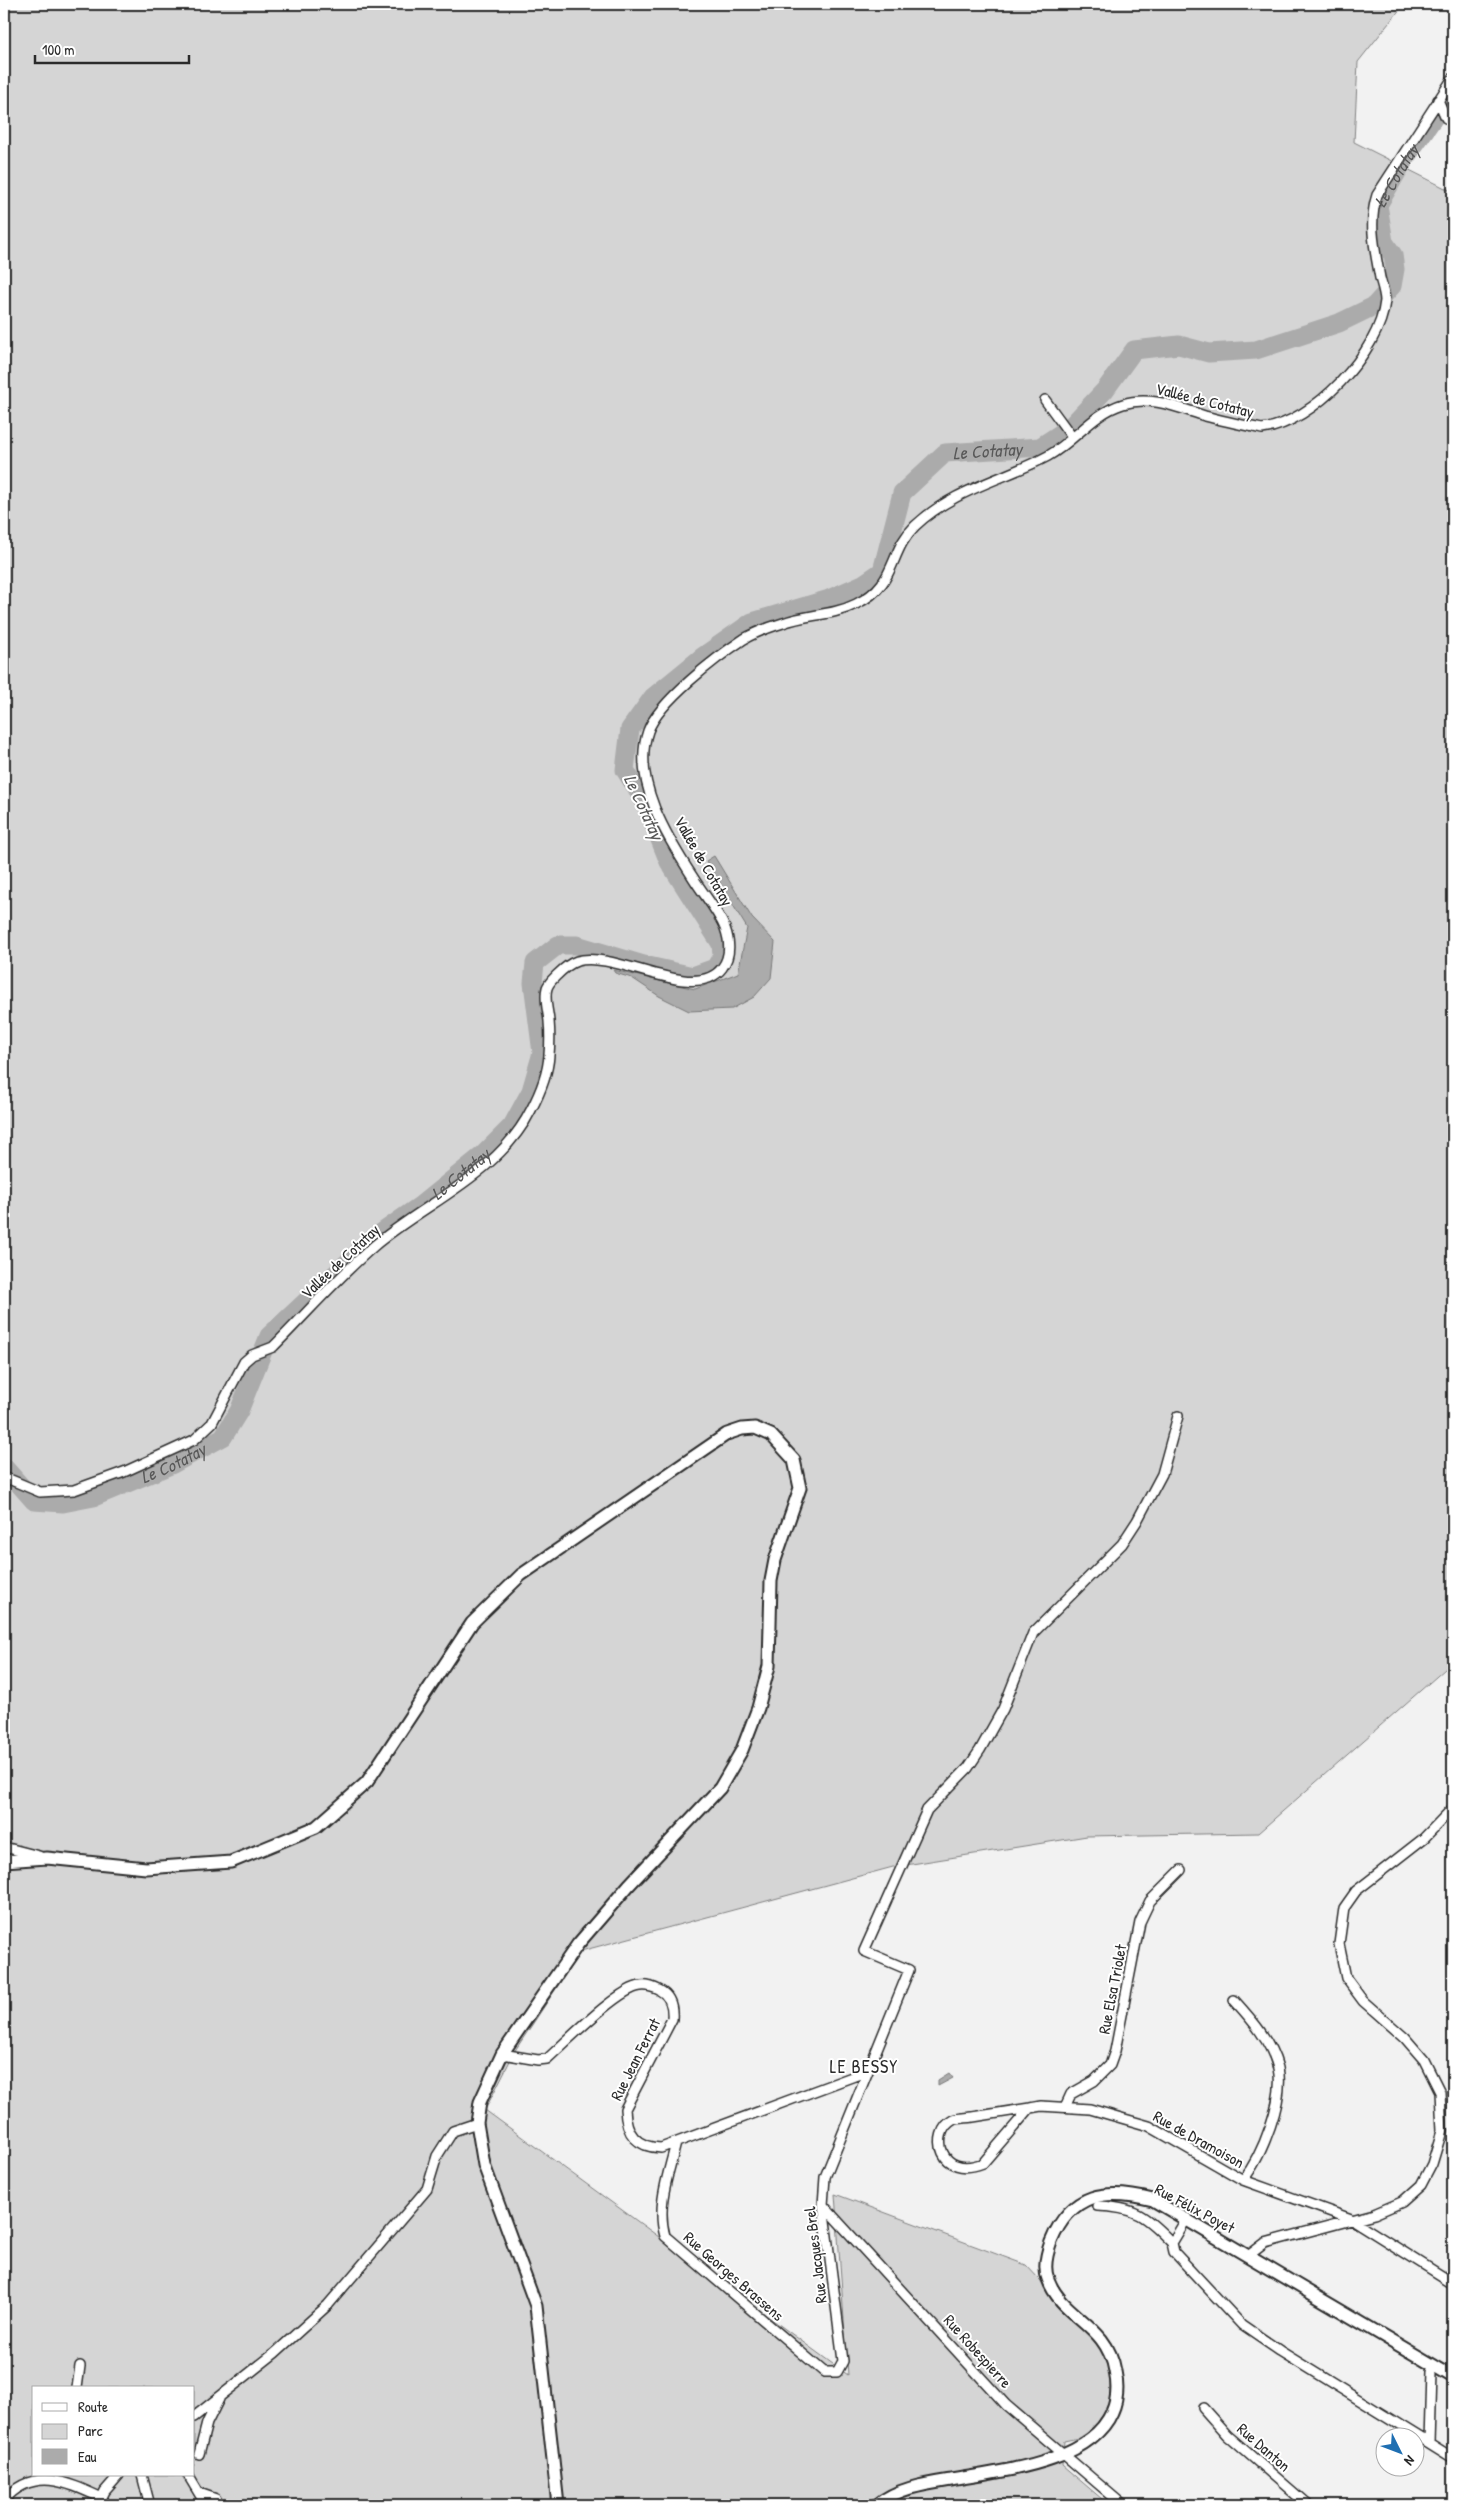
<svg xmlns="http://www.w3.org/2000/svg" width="1457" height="2509" viewBox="0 0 1457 2509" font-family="'Patrick Hand',sans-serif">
<rect width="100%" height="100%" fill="#f2f2f2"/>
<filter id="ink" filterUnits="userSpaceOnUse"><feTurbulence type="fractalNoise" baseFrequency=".02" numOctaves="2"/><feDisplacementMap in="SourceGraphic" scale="10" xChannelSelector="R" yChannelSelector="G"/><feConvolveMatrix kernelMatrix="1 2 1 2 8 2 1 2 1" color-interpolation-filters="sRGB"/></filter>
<g filter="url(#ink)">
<path fill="#d5d5d5" stroke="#808080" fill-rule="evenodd" d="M4,4H1453V8H1401L1358,62L1354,142L1453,192V1662L1258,1833L1087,1836L893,1867L581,1951L516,2049L485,2110L848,2375L835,2194L1026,2265L1107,2352L1111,2376L1109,2406L1088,2436L1064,2441L1062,2465L1109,2505H4ZM34,2388H194V2475H34Z"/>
<path fill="#ababab" stroke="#787878" d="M714,856L752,918L775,942L771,978L754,997L732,1009L689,1011L659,996L632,978L615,973L613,970L695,989L738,973L747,928L706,861Z
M949,2073L953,2078L938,2086V2080Z"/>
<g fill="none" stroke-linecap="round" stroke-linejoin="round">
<path stroke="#ababab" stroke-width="19" id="s1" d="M4,1467L34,1501L63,1503L94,1497L173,1464L223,1437L239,1411L269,1336L374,1238L421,1205L483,1155L512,1126L531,1091L542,1053L533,983L535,963L558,945H577L644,965L693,976L715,968L722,956L721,944L669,862L644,800L625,770L630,729L653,697L702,657L752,622L829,599L863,584L882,571L902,493L945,453L1040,447L1069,428L1105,390L1134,350L1179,345L1209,353L1256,350L1339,323L1374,306L1392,286L1395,269L1393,255L1384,242L1378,205L1406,157L1453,90"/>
<g stroke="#2b2b2b" stroke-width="12">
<path id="minor" d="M1438,100L1446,118L1453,121
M1045,400L1072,437
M4,1477L40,1492L74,1490L124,1472L194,1440L212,1423L244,1362L252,1355L273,1347C306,1314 338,1277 374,1246C426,1202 499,1174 531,1110C540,1093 548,1074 549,1055C550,1044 550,1032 549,1021C548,1011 544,998 547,988C549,982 553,979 557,975C562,970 571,963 577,961C616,950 695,1004 722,968C731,956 730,942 725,928C718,911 704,895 694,879C668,839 631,780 648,731C659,701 717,657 744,639C756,632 770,627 783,623C807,614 832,616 856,604C898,584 888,552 915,526C954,489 1003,480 1048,456C1075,441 1093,413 1123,404C1151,395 1179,408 1205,416C1224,421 1243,425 1262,429C1313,423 1380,352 1385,301C1385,294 1382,285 1380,278C1375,250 1368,223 1377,195L1453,78
M4,1847L39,1856
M1234,2000C1252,2020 1271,2041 1278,2068C1285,2099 1262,2156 1243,2180
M502,2054L538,2060L547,2059C565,2043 620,1987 641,1986C648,1985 653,1987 659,1990C671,1996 673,2007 672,2019L625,2109C626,2134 636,2147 661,2148L868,2071
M1065,2107L1071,2094L1094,2081L1110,2065L1115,2051L1140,1922L1150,1901L1181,1870
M1030,2108L983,2163C940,2180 929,2133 953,2120C958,2118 967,2118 973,2117C992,2114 1011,2111 1030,2108L1041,2106L1090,2109L1149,2126L1243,2180L1351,2219L1453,2283
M676,2143C669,2173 656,2205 665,2236L824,2372H837L843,2361L823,2205L825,2177L909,1970L864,1951L927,1810L968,1768L980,1750L1003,1709L1033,1633L1122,1544L1137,1521L1162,1474L1178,1416
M823,2205L1006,2405L1123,2505
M1097,2206C1135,2207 1146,2216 1172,2243
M1187,2218L1172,2243L1174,2252L1242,2325L1280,2351L1429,2443L1431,2372L1434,2366
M1248,2256L1265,2243L1374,2214L1402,2202L1421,2185L1432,2164L1442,2131L1440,2092L1424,2060L1405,2038L1363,2001L1346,1978L1339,1944L1344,1908L1356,1891L1424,1838L1453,1808
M77,2388L80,2366
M1203,2408L1227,2435L1308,2505
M194,2417L275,2353L328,2305L427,2189L437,2156L453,2131L477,2123
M1429,2443L1453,2458
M199,2454L207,2423L219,2399
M142,2475L149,2502
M188,2475L206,2505
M199,2493L216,2499
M4,2500C34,2466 67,2482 102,2498
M98,2505L105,2491L119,2475"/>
</g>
<g stroke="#2b2b2b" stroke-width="15">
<path id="tertiary" d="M4,1861L47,1858L146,1868L231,1862L316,1827L367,1782L472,1623L521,1575L727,1434L742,1429L755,1428L771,1435L794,1460L800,1488L775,1560L771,1581L769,1666L758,1708L742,1750L720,1788L629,1885L578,1944L502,2054L480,2102L477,2123L484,2165L536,2306L558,2505
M877,2505C897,2488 926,2484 951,2480C1000,2471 1090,2463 1112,2412C1118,2399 1118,2385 1115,2371C1107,2323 1062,2318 1048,2279C1043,2267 1047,2253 1051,2242C1071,2192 1106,2188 1153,2200L1453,2377"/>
</g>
<use href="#minor" stroke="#fff" stroke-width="9"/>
<use href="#tertiary" stroke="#fff" stroke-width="11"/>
</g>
</g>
<g text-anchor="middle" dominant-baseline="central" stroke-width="4" stroke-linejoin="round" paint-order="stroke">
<g font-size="16" fill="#2b2b2b" stroke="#fff">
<text transform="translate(1205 400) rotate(14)">Vallée de Cotatay</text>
<text transform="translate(704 861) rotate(60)">Vallée de Cotatay</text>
<text transform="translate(340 1261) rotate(-43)">Vallée de Cotatay</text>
<text transform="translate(1112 1989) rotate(-79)">Rue Elsa Triolet</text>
<text transform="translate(635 2059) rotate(-63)">Rue Jean Ferrat</text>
<text transform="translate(1199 2139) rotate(29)">Rue de Dramoison</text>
<text transform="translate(1195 2208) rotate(28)">Rue Félix Poyet</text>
<text transform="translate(815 2255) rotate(-97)">Rue Jacques Brel</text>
<text transform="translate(734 2276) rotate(41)">Rue Georges Brassens</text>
<text transform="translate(978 2351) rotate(48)">Rue Robespierre</text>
<text transform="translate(1264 2447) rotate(41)">Rue Danton</text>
</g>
<g font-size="18" font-style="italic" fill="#585858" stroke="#fff">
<text stroke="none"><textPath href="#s1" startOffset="2381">Le Cotatay</textPath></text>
<text stroke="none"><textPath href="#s1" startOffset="1796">Le Cotatay</textPath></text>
<text transform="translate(644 807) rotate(65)">Le Cotatay</text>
<text stroke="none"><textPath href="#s1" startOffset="611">Le Cotatay</textPath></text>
<text stroke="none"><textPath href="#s1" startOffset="192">Le Cotatay</textPath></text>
</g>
<g font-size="18" letter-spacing="1" fill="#2b2b2b" stroke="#fff">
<text x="864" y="2066">LE BESSY</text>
</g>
</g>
<rect width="1457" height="2509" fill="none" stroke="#fff" stroke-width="20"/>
<rect x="10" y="10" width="1437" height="2489" fill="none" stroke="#2b2b2b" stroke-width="2" filter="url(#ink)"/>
<rect x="32" y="2386" width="162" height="90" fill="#ffffff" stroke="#aaaaaa"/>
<rect x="42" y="2403" width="25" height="8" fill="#ffffff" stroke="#aaaaaa"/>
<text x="78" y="2412" font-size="15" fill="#2b2b2b">Route</text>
<rect x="42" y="2424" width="25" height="15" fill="#d5d5d5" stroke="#aaaaaa"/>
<text x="78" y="2436" font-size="15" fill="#2b2b2b">Parc</text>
<rect x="42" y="2449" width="25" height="15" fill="#ababab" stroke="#aaaaaa"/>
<text x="78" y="2462" font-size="15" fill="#2b2b2b">Eau</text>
<g transform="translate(1400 2452) rotate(132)"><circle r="24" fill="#ffffff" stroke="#aaaaaa"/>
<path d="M0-4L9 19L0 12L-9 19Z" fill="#1f6fb2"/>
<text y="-8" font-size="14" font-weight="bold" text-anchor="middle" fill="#2b2b2b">N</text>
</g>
<path d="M35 55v8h154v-8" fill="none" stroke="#2b2b2b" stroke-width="2.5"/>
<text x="42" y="55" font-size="15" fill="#2b2b2b" stroke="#ffffff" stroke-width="4" paint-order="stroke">100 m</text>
</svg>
